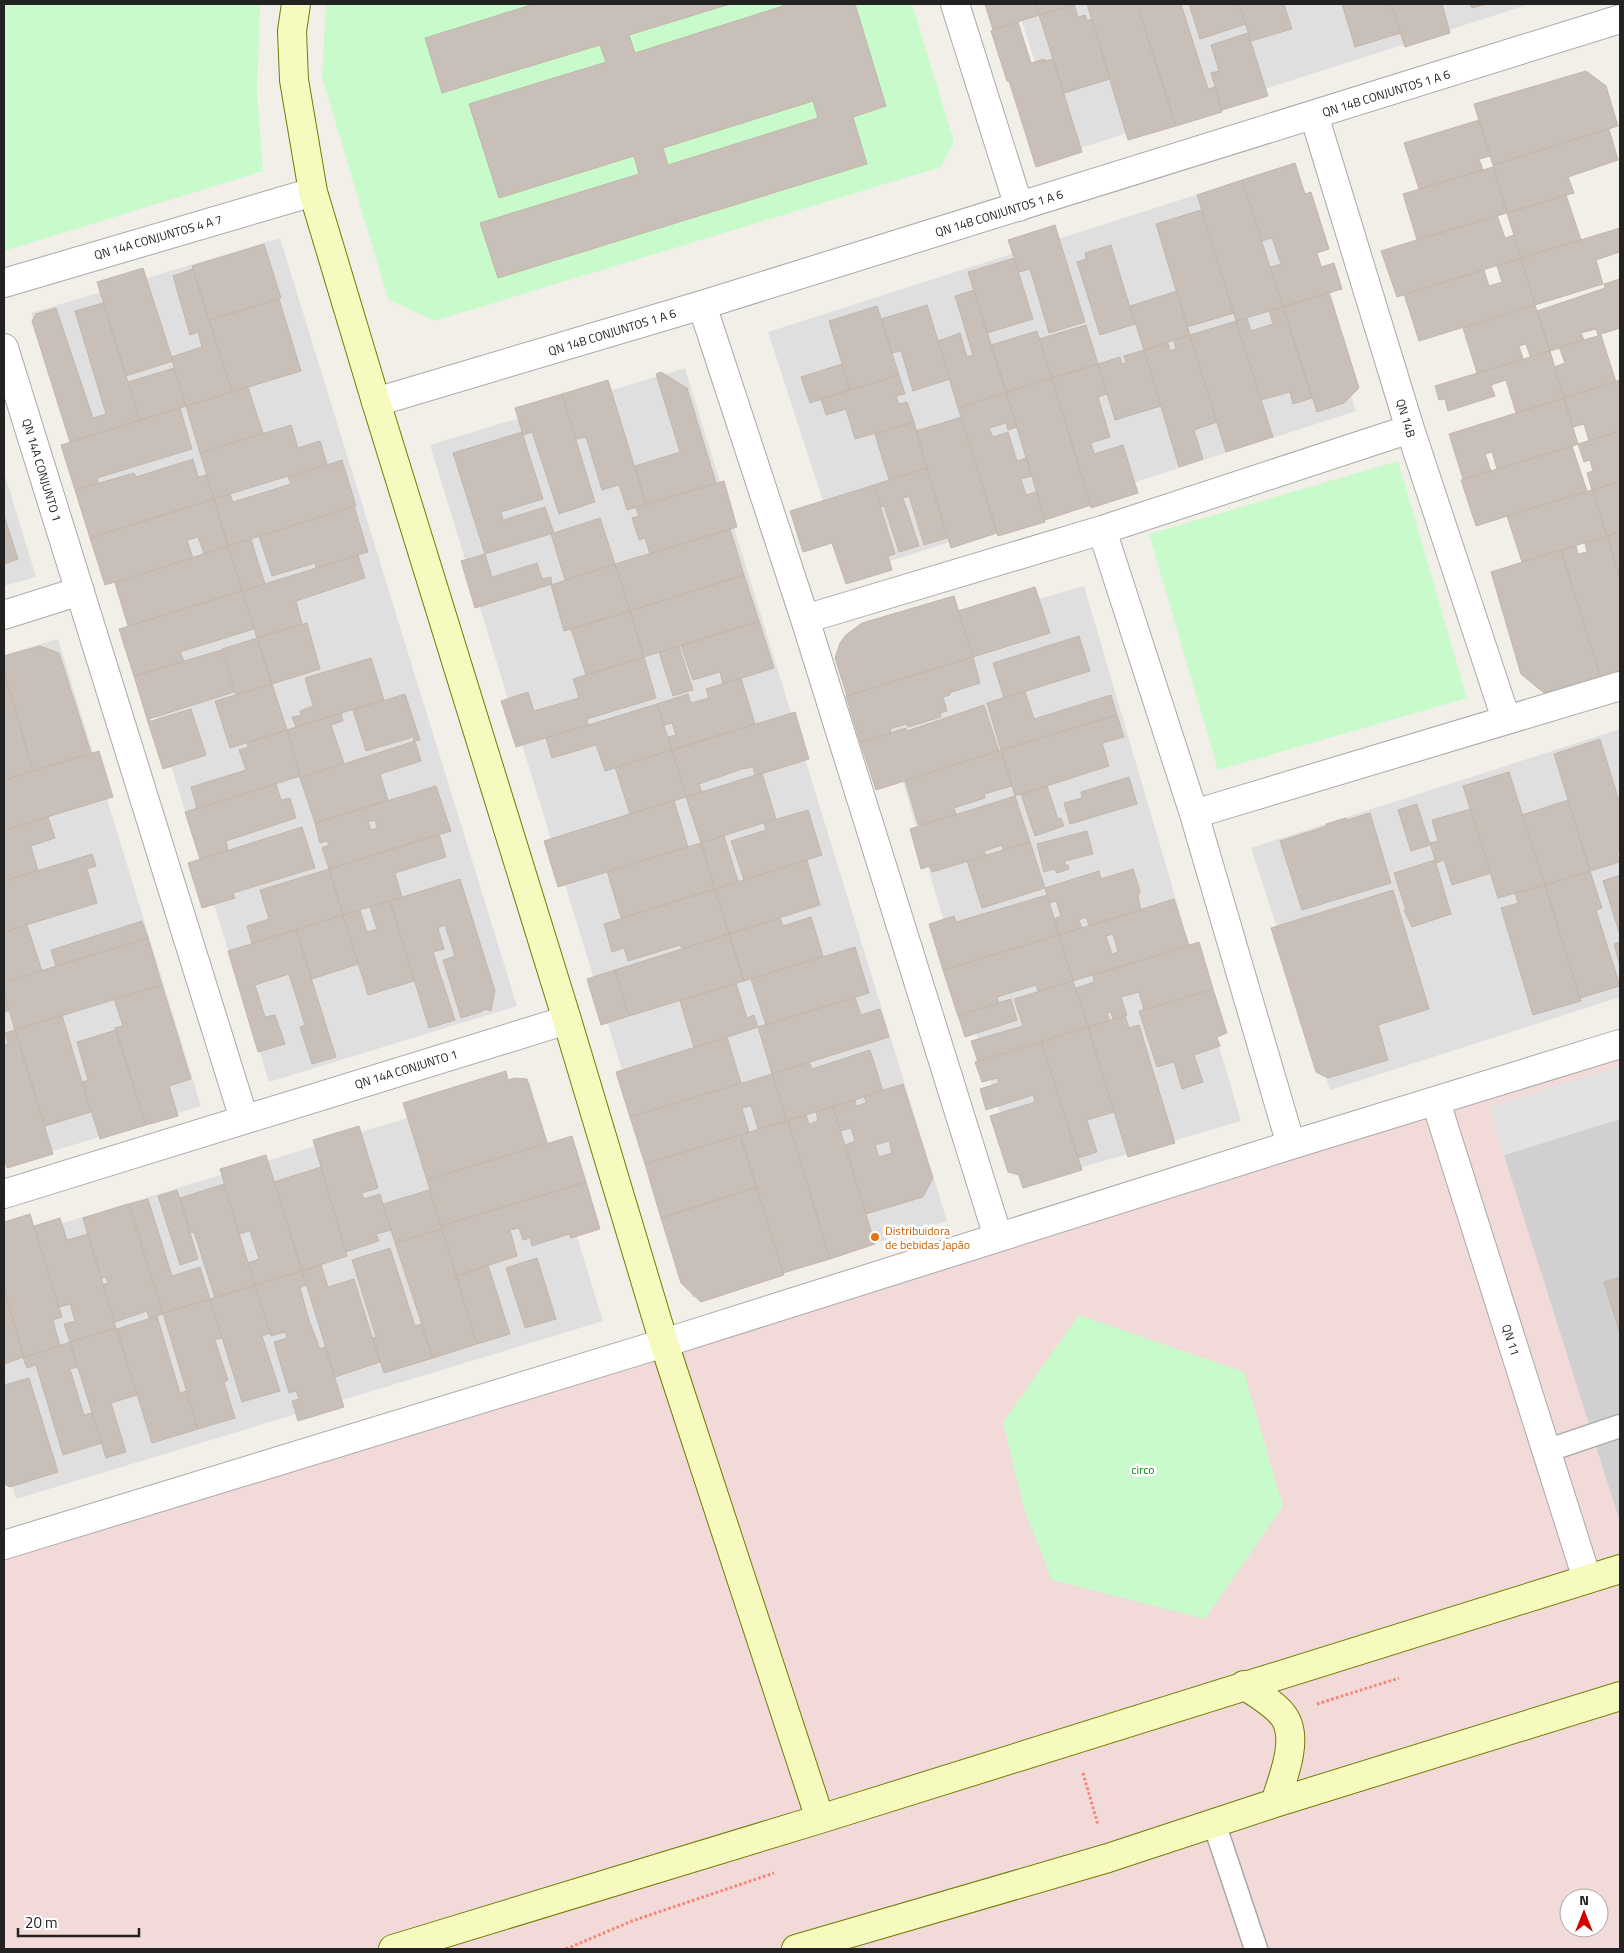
<svg xmlns="http://www.w3.org/2000/svg" width="1624" height="1953" viewBox="0 0 1624 1953" font-family="'Titillium Web',sans-serif">
<rect width="100%" height="100%" fill="#f2efe9"/>
<path fill="#e0dfdf" d="M1016,4H1530L1065,153Z
M1277,169L1356,411L847,575L768,332Z
M280,238L517,1006L269,1082L31,313Z
M685,368L947,1221L692,1298L430,445Z
M4,472L36,577L4,586Z
M1084,586L1241,1121L1021,1185L864,649Z
M58,639L201,1106L4,1166V655Z
M1620,729V997L1330,1090L1251,848Z
M529,1081L603,1321L16,1499L4,1458V1241Z"/>
<path fill="#f2dad9" fill-rule="evenodd" d="M1620,1035V1949H4V1543ZM1569,1898H1599V1928H1569Z"/>
<path fill="#d0d0d0" d="M1620,1119V1519H1619L1504,1155Z"/>
<path fill="#c8facc" d="M4,4H260L257,91L263,171L4,251Z
M326,4H912L954,142L941,167L434,321L388,299L322,77Z
M1398,461L1467,698L1218,770L1149,534Z
M1079,1315L1244,1372L1283,1506L1205,1619L1052,1580L1024,1509L1003,1422Z"/>
<path fill="#e2e2e2" d="M1620,1066V1119L1504,1155L1489,1107Z"/>
<path fill="#c7bfb8" stroke="#c4b6ab" fill-rule="evenodd" d="M534,4H730L629,35L635,53L783,6V4H855L886,106L853,117L867,164L498,278L480,223L639,174L634,156L499,198L469,104L606,62L600,45L442,93L425,38ZM813,101L818,118L668,165L663,148Z
M985,4H1036L1039,15L993,30Z
M1036,4H1077L1039,15Z
M1074,4L1078,17L1085,15L1087,21L1092,19L1110,79L1064,93L1039,15Z
M1087,4H1137L1176,126L1128,140Z
M1137,4H1181L1208,89L1215,87L1222,112L1176,126Z
M1189,4H1239L1246,24L1200,39Z
M1239,4H1284L1292,29L1251,41Z
M1342,4H1391L1401,33L1355,47Z
M1391,4H1442L1450,33L1405,47Z
M1470,4H1487L1472,8Z
M1018,22L1031,63L1044,59L1045,61L1053,59L1082,152L1036,167L1009,81H1007L991,31Z
M1248,33L1268,96L1222,110L1211,73L1219,71L1211,45Z
M1586,71L1606,86L1618,126L1493,165L1474,104Z
M1479,120L1490,156L1479,159L1483,170L1419,189L1404,143Z
M1609,129L1618,160L1568,177L1574,193L1507,213L1493,165Z
M1295,163L1305,194L1311,192L1329,249L1317,253L1321,266V267L1334,263L1342,289L1283,307L1270,267L1281,264L1272,238L1262,241L1242,180Z
M1493,167L1507,213L1417,240L1403,194Z
M1242,180L1283,307L1236,321L1197,195Z
M1566,195L1581,240L1521,258L1507,213Z
M1201,210L1234,313L1187,327L1156,224Z
M1497,215L1505,238L1514,235L1521,258L1397,297L1381,251Z
M1055,225L1085,322L1049,333L1030,269L1019,272L1008,240Z
M1620,228V252L1596,260L1603,284L1535,305L1521,258Z
M264,244L281,298L209,320L192,266Z
M1111,245L1135,324L1100,335L1077,262L1086,259L1085,253Z
M1014,258L1033,319L987,333L968,272Z
M1521,258L1535,305L1419,341L1404,294L1484,270L1489,286L1502,282L1497,266Z
M143,268L173,361L126,376L97,282Z
M193,269L232,392L186,406L171,357L202,347L198,332L190,335L173,276Z
M1620,279V328L1598,335L1596,329L1581,333L1584,340L1550,351L1537,311L1605,288L1604,284Z
M974,290L1006,392L958,408L938,341L960,333L967,357L973,355L955,296Z
M1177,291L1190,335L1144,350L1130,306Z
M1329,292L1359,388L1344,403L1317,412L1283,307Z
M279,299L301,371L232,392L209,320Z
M103,303L140,420L70,442L32,321L36,314L56,308L93,418L106,414L75,311Z
M927,305L950,379L913,391L901,351L892,353L881,319Z
M1535,305L1550,351L1530,356L1526,344L1519,346L1523,359L1477,373L1463,328Z
M877,306L899,375L850,390L829,321Z
M1283,307L1312,398L1293,404L1290,392L1261,400L1236,321L1247,318L1251,331L1273,324L1269,311Z
M1236,321L1273,437L1226,452L1190,335Z
M1086,325L1098,364L1052,378L1039,339Z
M1037,331L1052,378L1006,392L991,345Z
M1190,335L1217,422L1194,430L1203,459L1179,467L1144,350L1168,343L1170,351L1176,349L1174,341Z
M1601,335L1616,382L1564,398L1554,367L1565,363L1559,347Z
M1144,350L1161,406L1115,420L1098,364L1120,357L1122,364L1126,363L1124,356Z
M1550,351L1564,398L1516,413L1506,380L1491,385L1495,396L1448,411L1445,399L1439,400L1435,386Z
M842,364L850,390L810,403L801,377Z
M1098,364L1107,394L1098,397L1110,437L1091,443L1094,454L1123,445L1138,493L1091,508L1052,378Z
M174,368L186,406L140,420L128,382Z
M661,372L687,388L716,483L646,504L635,466L680,452L656,374Z
M899,375L905,394L896,396L899,404L907,402L914,422L855,439L846,409L826,415L821,399Z
M1052,378L1091,505L1045,520L1006,392Z
M608,380L646,504L627,510L619,485L602,490L586,437L576,439L562,394Z
M1620,380V431L1589,441L1584,424L1573,427L1564,398Z
M248,387L263,433L200,453L186,406Z
M1006,392L1017,427L1008,430L1006,423L989,428L993,437L1008,432L1017,461L1026,458L1032,476L1021,479L1026,495L1037,492L1045,522L998,536L958,408Z
M562,394L595,502L559,514L532,432L523,435L515,408Z
M1564,398L1578,444L1497,469L1492,452L1485,454L1491,471L1463,479L1449,434Z
M180,408L192,449L97,478L98,483L75,490L61,445Z
M962,417L997,533L951,548L916,431Z
M914,422L927,468L889,480L875,434Z
M291,425L298,448L320,441L327,464L214,499L200,453Z
M1620,431V481L1592,490L1587,473L1593,471L1590,460L1584,462L1578,444Z
M522,432L543,499L501,512L503,520L545,507L554,533L485,554L453,453Z
M1572,446L1587,491L1476,526L1461,480Z
M193,459L198,477L206,475L214,499L90,538L75,490L134,473L136,477Z
M342,460L356,506L228,546L214,499L230,494L233,502L291,484L288,477Z
M927,468L947,538L924,545L909,496L903,498L919,546L899,552L884,506L881,507L874,485Z
M724,481L737,527L650,554L645,538L639,540L632,518L639,516L636,508Z
M1620,481V532L1607,536L1592,490Z
M874,485L895,554L888,556L892,570L846,584L832,543L803,552L790,511Z
M1592,490L1607,536L1522,562L1507,516Z
M214,499L228,546L204,554L198,537L187,540L193,558L105,585L90,538Z
M354,506L368,552L316,568L315,563L272,576L259,536Z
M4,515L18,559L4,564Z
M600,518L615,564L565,580L551,534Z
M730,529L744,575L630,611L615,564Z
M1620,532V578L1607,536Z
M1607,536L1620,578V672L1601,678L1561,550L1576,546L1578,554L1587,552L1585,543Z
M251,539L265,584L242,591L228,546Z
M228,546L242,591L128,626L115,583Z
M1561,550L1600,676L1544,693L1521,674L1491,572Z
M485,554L492,577L537,563L542,579L551,577L552,584L475,608L461,561Z
M358,555L365,578L296,601L302,624L257,638L242,591Z
M615,564L630,611L564,631L551,585Z
M744,575L759,621L644,657L630,611Z
M1035,587L1050,633L973,657L958,611Z
M242,591L254,629L180,652L184,661L134,676L119,629Z
M954,596L973,657L847,696L835,658L840,643L846,635L862,623Z
M630,611L644,657L586,675L571,629Z
M759,621L774,668L723,684L720,672L693,680L681,646Z
M307,623L320,669L272,684L257,638Z
M1079,636L1090,671L1004,698L993,663Z
M257,638L272,684L236,695L222,649Z
M40,646L59,653L91,753L33,771L4,672V656Z
M679,646L693,690L673,696L659,652Z
M221,650L234,692L149,719L150,721L148,722L134,676Z
M644,657L656,698L587,719L588,725L516,747L501,701L528,692L534,711L579,698L573,679Z
M973,657L980,683L949,693L950,695L943,697L947,711L940,713L941,717L908,727L906,724L890,729L891,733L860,742L846,696Z
M371,658L384,700L296,727L292,717L301,715L300,711L313,706L305,678Z
M4,672L33,771L4,780Z
M741,678L755,724L672,750L668,737L676,735L672,723L664,725L657,704L688,694L691,703L709,698L706,689Z
M272,684L287,730L230,748L215,701Z
M1025,691L1034,719L1111,695L1117,715L1001,750L987,703Z
M405,694L420,740L414,741L413,737L366,751L353,710Z
M657,704L672,750L605,771L596,745L552,758L546,738Z
M984,705L999,751L876,790L860,742L906,728L907,731Z
M191,709L206,755L163,769L148,722Z
M795,712L809,759L755,776L753,767L742,769L699,784L702,792L686,797L672,750Z
M341,713L343,721L331,725L344,763L300,778L287,730Z
M1117,715L1124,737L1102,743L1109,766L1015,796L1001,750Z
M287,730L300,776L197,809L191,787L246,770L239,750L248,747L247,743Z
M1600,739L1620,804V852L1617,853L1620,862L1590,871L1554,754Z
M415,741L421,761L380,774L388,800L315,823L300,778Z
M672,750L686,797L630,814L615,767Z
M1001,750L1012,786L984,794L985,798L954,808L956,814L921,825L918,824L905,780Z
M99,751L113,797L4,830V780Z
M1509,772L1545,885L1498,898L1463,786Z
M762,773L776,819L701,843L686,797Z
M1129,777L1137,804L1070,824L1064,803L1082,798L1081,792Z
M276,784L281,800L290,798L296,818L226,841L228,850L200,859L185,812Z
M436,786L451,831L329,869L322,848L329,845L327,841L320,843L315,823ZM375,820L377,828L371,830L368,822Z
M1047,786L1058,819L1061,818L1064,826L1035,836L1021,794Z
M1015,796L1030,842L1003,850L1002,845L984,851L986,856L932,872L930,866L921,869L910,829Z
M674,800L688,847L558,887L544,841Z
M1568,800L1590,871L1545,885L1522,815Z
M1417,804L1430,845L1411,851L1398,810Z
M1471,809L1491,873L1452,885L1444,860L1436,863L1430,843L1438,841L1432,820Z
M808,810L822,855L744,880L731,841L766,830L764,823Z
M1370,813L1391,883L1302,910L1280,841L1327,826L1326,824L1346,818L1347,820Z
M48,817L55,838L31,846L38,871L4,881V831Z
M302,827L315,868L233,893L235,898L202,908L188,863Z
M1087,831L1093,854L1065,861V865H1068L1069,869L1057,873L1054,869L1044,872L1037,844Z
M439,834L446,857L395,873L402,897L343,915L329,869Z
M724,836L738,881L715,889L701,843Z
M1030,842L1045,888L982,908L967,861Z
M701,843L715,889L621,918L607,871Z
M92,854L96,866L87,869L97,903L4,932V881Z
M807,860L820,905L729,934L715,889Z
M1435,860L1451,914L1412,927L1404,910H1406L1394,873Z
M329,869L343,915L252,943L247,926L269,919L260,890Z
M1133,869L1140,891L1138,897L1141,910L1089,926L1086,917L1079,920L1082,928L1059,935L1054,919L1061,916L1056,901L1049,903L1045,888L1099,871L1101,879Z
M1590,871L1602,908L1596,910L1620,986L1580,998L1545,885Z
M1620,875V935L1603,881Z
M460,879L495,991L491,1011L484,1009L483,1011L461,1018L443,960L455,956L445,925L438,928L444,949L433,952L455,1020L429,1028L390,901Z
M1545,885L1581,1001L1533,1015L1501,908L1518,903L1515,893Z
M715,889L729,934L682,949L680,945L628,961L624,948L612,952L604,924Z
M1393,890L1429,1009L1378,1025L1388,1060L1328,1078L1316,1072L1271,928Z
M1047,895L1059,935L943,970L929,924L954,916L956,922Z
M1174,899L1189,946L1073,981L1059,935ZM1113,934L1118,952L1112,954L1106,936Z
M390,901L414,981L368,995L343,915L360,910L367,932L377,929L370,907Z
M343,915L358,964L312,979L296,930Z
M811,917L823,956L744,981L729,934L780,918L783,926Z
M142,921L148,938L56,966L51,950Z
M27,925L42,971L4,982V932Z
M296,930L336,1057L312,1064L300,1027L305,1025L289,974L255,985L265,1017L275,1015L285,1044L258,1052L228,951Z
M729,934L744,981L629,1016L615,970Z
M1059,935L1073,981L1038,991L1036,985L997,997L999,1003L958,1016L943,970Z
M148,938L162,985L15,1030L4,993V982Z
M1199,942L1213,989L1144,1010L1139,992L1121,997L1127,1015L1113,1019L1111,1012L1107,1013L1110,1021L1088,1027L1076,988L1094,982L1093,975Z
M1620,942V966L1614,944Z
M855,947L869,993L766,1025L751,979Z
M615,970L629,1016L601,1025L587,979Z
M1073,981L1088,1027L978,1062L971,1041L1023,1026L1014,999Z
M736,983L747,1018L754,1015L758,1027L694,1048L680,1001Z
M162,985L191,1079L169,1086L178,1116L146,1125L115,1028L123,1026L114,999Z
M1213,989L1227,1033L1217,1037L1220,1046L1194,1055L1203,1082L1182,1089L1174,1062L1157,1067L1139,1011Z
M4,993L9,1011L4,1012Z
M855,997L861,1015L880,1009L889,1037L772,1074L758,1027Z
M1011,999L1017,1020L965,1037L958,1015Z
M62,1015L91,1112L45,1126L15,1030Z
M1125,1016L1129,1028L1139,1025L1175,1143L1128,1157L1088,1027Z
M1088,1027L1114,1112L1087,1120L1097,1152L1078,1158L1041,1041Z
M15,1030L53,1154L7,1168L4,1157V1045L8,1044L5,1033Z
M116,1030L146,1125L100,1139L82,1082L88,1080L77,1042Z
M727,1037L741,1083L630,1117L616,1072Z
M1041,1041L1082,1170L1023,1188L1019,1175L1008,1172L990,1116L1035,1102L1033,1095L986,1110L980,1089L999,1083L997,1078L982,1082L975,1062Z
M870,1050L883,1091L787,1121L772,1074L809,1062L812,1069Z
M506,1071L508,1080L514,1078L527,1079L547,1143L427,1180L403,1103Z
M772,1074L787,1121L758,1129L751,1106L742,1108L749,1132L645,1164L630,1117Z
M903,1084L933,1178L923,1197L866,1214L845,1145L855,1141L851,1128L840,1131L833,1106L855,1100L856,1106L866,1103L864,1096ZM889,1141L892,1153L879,1157L875,1145Z
M833,1106L875,1244L830,1259L788,1120L806,1115L809,1124L818,1121L816,1112Z
M788,1120L830,1259L783,1273L740,1135Z
M359,1126L378,1188L362,1193L364,1199L380,1194L391,1230L376,1234L379,1241L346,1252L313,1140Z
M740,1135L757,1187L661,1218L645,1164Z
M572,1136L586,1182L441,1226L427,1180Z
M266,1155L302,1271L255,1285L248,1263L259,1259L250,1231L239,1234L220,1169Z
M321,1167L347,1256L302,1271L274,1182Z
M586,1182L600,1229L571,1238L569,1234L532,1246L530,1238L523,1240L519,1228L510,1230L517,1256L456,1276L441,1226Z
M224,1184L255,1285L215,1298L194,1232L191,1233L180,1198Z
M757,1187L784,1275L701,1302L681,1283L661,1218Z
M177,1190L198,1259L180,1265L158,1196Z
M429,1190L442,1229L395,1243L383,1204Z
M148,1199L172,1276L200,1267L210,1299L163,1313L129,1204Z
M128,1204L163,1314L149,1318L147,1311L115,1322L103,1285L108,1283L106,1277L101,1278L83,1218Z
M30,1214L62,1317L53,1320L60,1346L24,1357L4,1289V1222Z
M60,1218L67,1240L88,1234L116,1328L70,1342L64,1324L75,1321L70,1304L59,1307L34,1226Z
M442,1229L477,1344L433,1358L395,1243Z
M390,1248L415,1326L421,1324L433,1358L384,1373L373,1338L376,1337L352,1260Z
M537,1258L556,1319L525,1328L506,1268Z
M321,1265L328,1287L354,1279L380,1362L335,1377L302,1271Z
M488,1265L510,1334L477,1344L456,1276Z
M302,1271L306,1285L300,1288L309,1320L320,1349L325,1347L344,1407L298,1421L292,1401L299,1399L296,1391L289,1393L274,1342L287,1338L285,1332L271,1336L255,1285Z
M1620,1277V1334L1604,1282Z
M255,1285L270,1333L262,1336L280,1391L242,1402L210,1299Z
M4,1289L24,1357L4,1364Z
M210,1299L222,1338L215,1340L228,1380L224,1382L235,1418L198,1429L163,1313Z
M157,1316L180,1393L186,1391L198,1429L152,1443L117,1329Z
M116,1328L137,1395L111,1403L126,1452L106,1458L70,1342Z
M70,1342L78,1367L70,1369L84,1415L92,1413L102,1443L63,1455L36,1365L27,1368L23,1358Z
M29,1378L58,1472L10,1487L4,1484V1385Z"/>
<g fill="none" stroke-linecap="round" stroke-linejoin="round">
<g stroke="#a9a9a9" stroke-width="25">
<path id="lane" d="M1546,1451L1620,1426
M1214,1823L1256,1949"/>
</g>
<g stroke="#a9a9a9" stroke-width="30">
<path id="street" d="M955,4L1019,207
M1314,115L1410,429L1506,719
M4,283L313,192
M702,305L805,619L998,1237
M4,348L244,1119
M376,402L702,305L1620,19
M1102,530L1194,814L1291,1145
M4,615L80,591
M805,619L1102,530L1410,429
M1194,814L1620,686
M1436,1102L1587,1579
M4,1194L567,1020
M4,1545L664,1343L1291,1145L1620,1044"/>
</g>
<g stroke="#707d05" stroke-width="30">
<path id="secondary" d="M296,4L292,31L294,80L313,192L376,402L567,1020L664,1343L820,1819
M1244,1685C1257,1694 1279,1706 1286,1720C1298,1743 1282,1780 1275,1803
M393,1949L820,1819L1620,1569
M796,1949L1108,1858L1275,1803L1620,1696"/>
</g>
<path stroke="#fa8072" stroke-width="3" stroke-dasharray="2.5 2.5" stroke-linecap="butt" d="M1317,1704L1399,1678
M1083,1773L1098,1825
M566,1949L632,1921L774,1873"/>
<use href="#lane" stroke="#fff" stroke-width="22"/>
<use href="#street" stroke="#fff" stroke-width="28"/>
<use href="#secondary" stroke="#f7fabf" stroke-width="28"/>
</g>
<circle fill="#e8710a" stroke="#fff" stroke-width="2" cx="875" cy="1237" r="5"/>
<g text-anchor="middle" dominant-baseline="central" stroke-width="5" stroke-linejoin="round" paint-order="stroke">
<g font-size="12" fill="#222" stroke="#fff">
<text transform="translate(1386 93) rotate(-17)">QN 14B CONJUNTOS 1 A 6</text>
<text transform="translate(999 213) rotate(-17)">QN 14B CONJUNTOS 1 A 6</text>
<text transform="translate(158 237) rotate(-16)">QN 14A CONJUNTOS 4 A 7</text>
<text transform="translate(612 332) rotate(-17)">QN 14B CONJUNTOS 1 A 6</text>
<text transform="translate(1406 418) rotate(73)">QN 14B</text>
<text transform="translate(42 470) rotate(73)">QN 14A CONJUNTO 1</text>
<text transform="translate(406 1069) rotate(-17)">QN 14A CONJUNTO 1</text>
<text transform="translate(1511 1340) rotate(72)">QN 11</text>
</g>
<g font-size="12" fill="#c56008" stroke="#fff" text-anchor="start">
<text x="885" y="1230">Distribuidora<tspan x="885" dy="14">de bebidas Japão</tspan></text>
</g>
<g font-size="12" fill="#0c8416" stroke="#fff">
<text x="1143" y="1469">circo</text>
</g>
</g>
<rect width="1624" height="1953" fill="none" stroke="#222222" stroke-width="10"/>
<g transform="translate(1584 1913)"><circle r="24" fill="#ffffff" stroke="#a7a7a7"/>
<path d="M0-4L9 19L0 12L-9 19Z" fill="#d40000"/>
<text y="-8" font-size="14" font-weight="bold" text-anchor="middle" fill="#222222">N</text>
</g>
<path d="M18 1928v8h121v-8" fill="none" stroke="#222222" stroke-width="2.5"/>
<text x="25" y="1928" font-size="15" fill="#222222" stroke="#ffffff" stroke-width="4" paint-order="stroke">20 m</text>
</svg>
